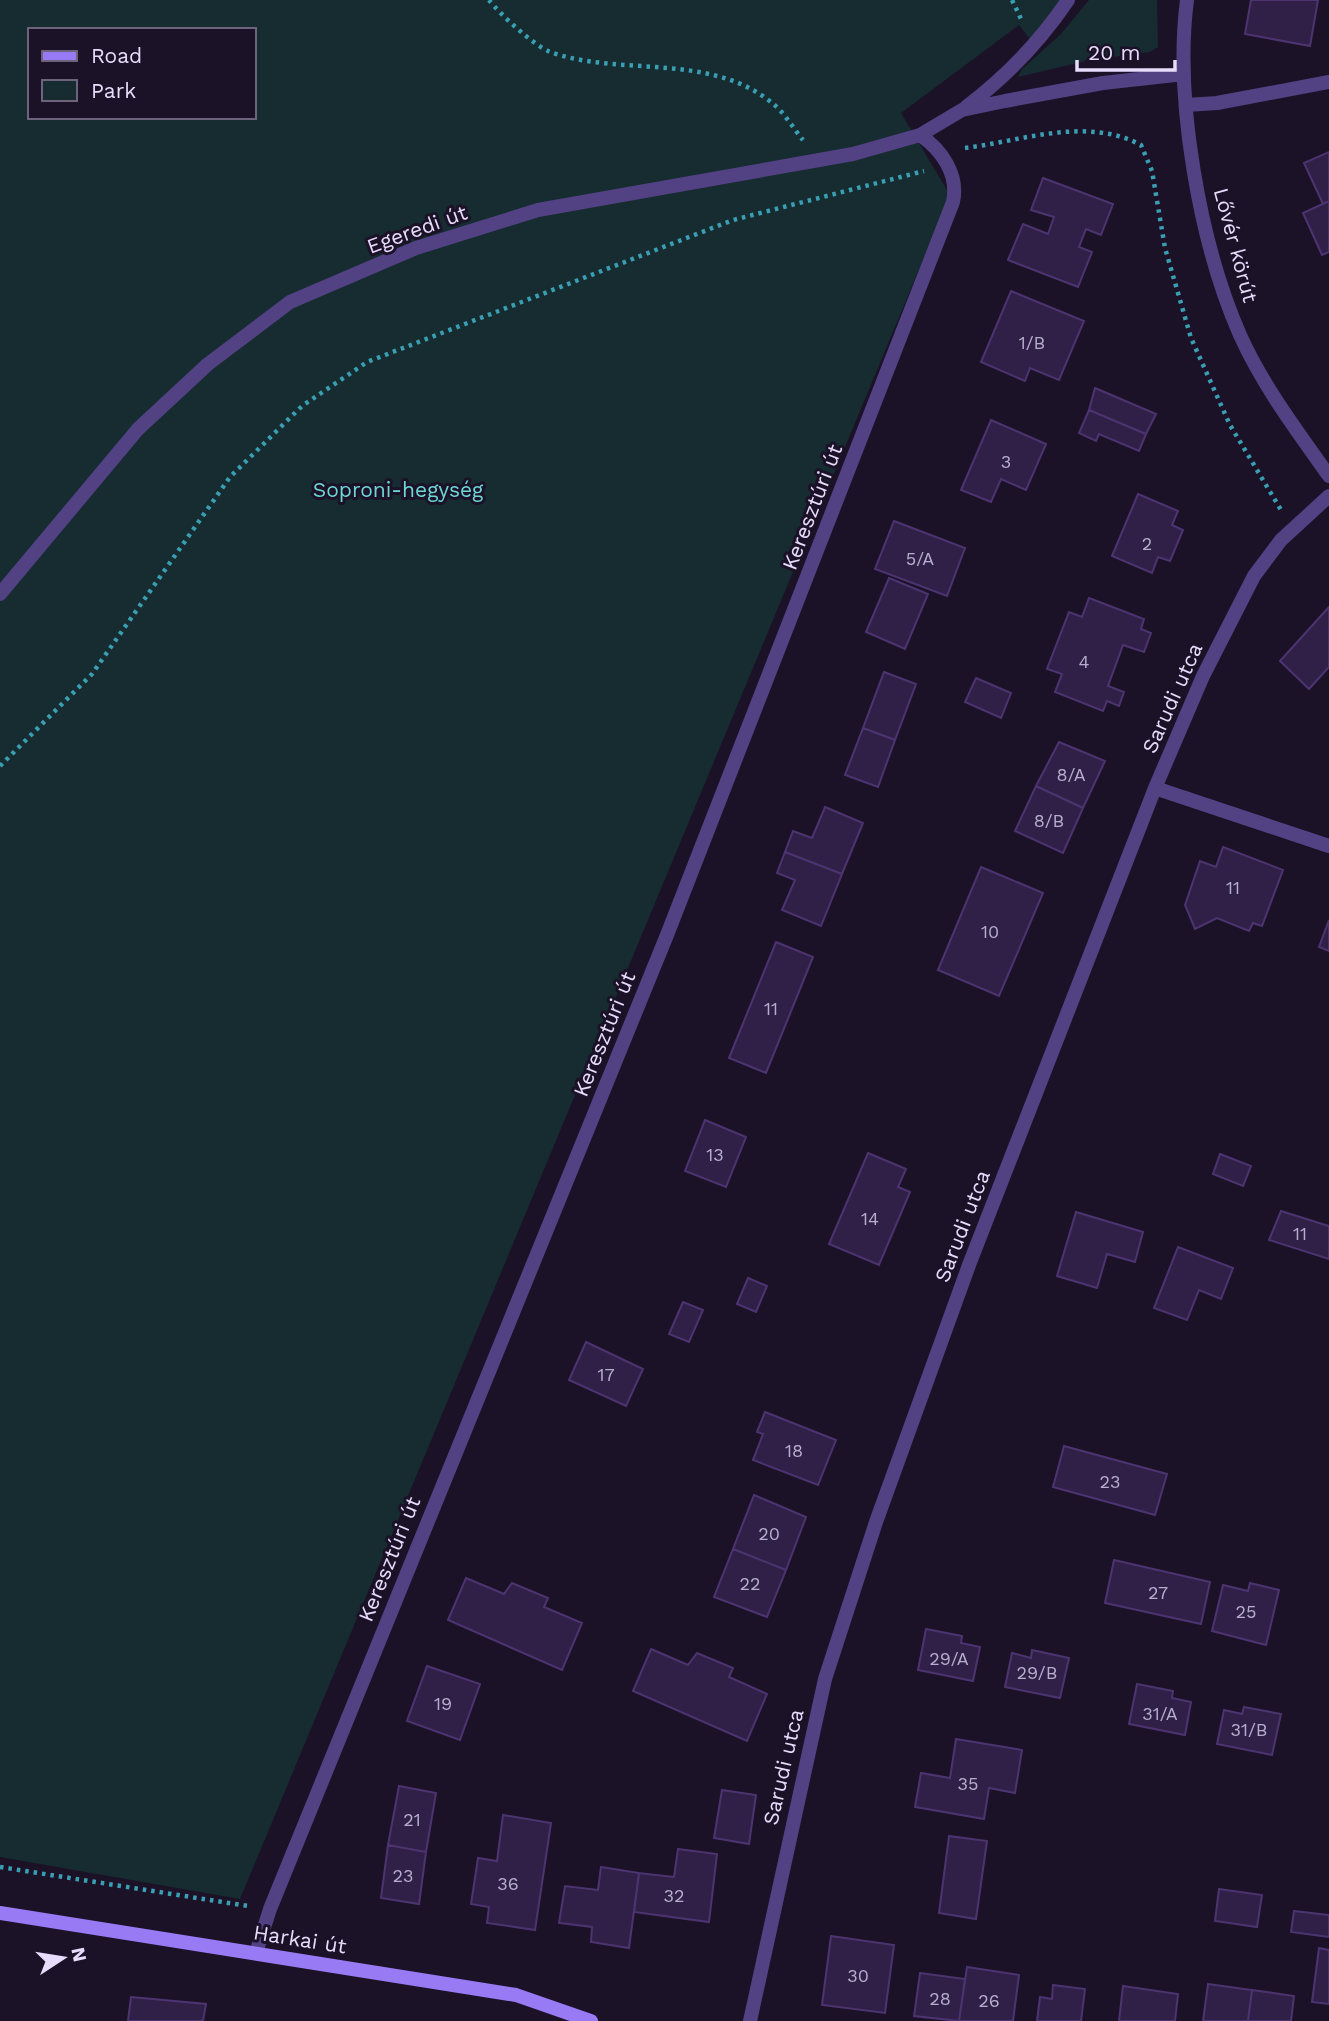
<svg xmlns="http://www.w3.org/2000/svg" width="1329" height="2021" viewBox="0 0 1329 2021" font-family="'Work Sans',sans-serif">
<rect width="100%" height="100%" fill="#1b1228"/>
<path fill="#162c31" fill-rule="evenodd" d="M0,0H1064L1035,46L1019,25L901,113L950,195L240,1899L0,1857ZM30,30H254V117H30Z
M1089,0H1157L1158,47L1150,52L1090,60L1018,77L1022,69L1061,34Z"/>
<path fill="#302047" stroke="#4d3471" stroke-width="2" d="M1251,0H1318L1310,46L1245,34Z
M1329,152V201L1323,204L1304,163Z
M1043,178L1113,204L1101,235L1086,229L1079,247L1092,252L1078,287L1008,260L1023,224L1048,234L1054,217L1031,210Z
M1329,201V252L1322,255L1303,213Z
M1011,291L1084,321L1059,380L1030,368L1025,381L981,362Z
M1095,388L1156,414L1146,434L1089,410Z
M1089,410L1146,434L1139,451L1099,434L1096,441L1079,433Z
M991,420L1046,444L1026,490L1001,479L991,502L961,490Z
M1138,494L1178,511L1172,525L1183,530L1170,561L1158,557L1152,573L1112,556Z
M894,521L965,548L947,596L875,569Z
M889,578L928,594L905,649L866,632Z
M1089,598L1144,619L1141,629L1151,633L1144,652L1123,645L1108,686L1124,692L1119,706L1107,701L1103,711L1055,692L1062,674L1047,669L1069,612L1082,617Z
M1329,607V667L1309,689L1280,661Z
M884,672L916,684L895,740L863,728Z
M976,678L1011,693L1001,718L965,702Z
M863,728L895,740L878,787L845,775Z
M1059,742L1105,761L1083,808L1036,786Z
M1036,786L1083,808L1063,853L1015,831Z
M825,807L863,823L842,874L785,852L793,831L812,838Z
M1223,847L1283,870L1262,926L1253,923L1249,931L1217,918L1195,929L1185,905L1200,861L1216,867Z
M785,852L842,874L821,926L782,910L795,880L777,873Z
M981,867L1043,893L999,996L938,970Z
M1329,920V951L1319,947Z
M776,942L813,957L766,1073L729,1058Z
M705,1120L746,1137L726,1187L685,1171Z
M868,1153L906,1169L898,1187L910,1192L879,1265L829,1244Z
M1220,1154L1251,1166L1243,1186L1213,1174Z
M1281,1211L1329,1226V1259L1269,1240Z
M1076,1212L1143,1232L1135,1262L1107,1254L1097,1288L1057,1276Z
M1178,1247L1233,1268L1221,1299L1199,1290L1187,1320L1154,1308Z
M748,1278L767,1286L756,1312L737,1304Z
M683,1302L703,1310L689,1342L669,1334Z
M586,1342L643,1369L626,1406L569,1380Z
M765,1412L836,1440L818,1485L753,1460L763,1434L757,1432Z
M1064,1446L1167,1474L1155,1515L1053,1487Z
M754,1495L806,1517L786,1570L733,1549Z
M733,1549L786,1570L767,1617L714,1597Z
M1114,1560L1210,1582L1201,1624L1105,1603Z
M466,1578L504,1594L512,1583L548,1598L544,1607L582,1623L562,1670L448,1620Z
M1250,1583L1279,1590L1266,1645L1212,1631L1223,1585L1248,1591Z
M926,1629L962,1636L961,1643L980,1647L973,1681L918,1670Z
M651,1649L688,1665L697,1653L733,1668L729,1677L767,1694L747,1741L633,1691Z
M1032,1650L1069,1658L1060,1698L1005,1687L1012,1653L1031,1658Z
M427,1666L480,1684L460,1740L407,1721Z
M1137,1684L1173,1691L1172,1698L1191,1702L1185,1735L1129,1724Z
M1244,1707L1281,1714L1272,1755L1217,1744L1224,1710L1242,1714Z
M956,1739L1022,1750L1015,1793L989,1788L984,1819L915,1807L921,1773L950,1778Z
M399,1786L436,1793L426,1852L388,1845Z
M722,1790L756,1795L749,1844L714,1838Z
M503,1815L551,1823L535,1930L487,1923L489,1907L471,1904L478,1858L497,1861Z
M949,1836L987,1841L976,1919L939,1913Z
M388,1845L426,1852L419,1904L381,1898Z
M678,1849L717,1854L709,1922L634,1912L639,1873L674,1877Z
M601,1867L639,1873L629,1948L591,1942L592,1927L559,1923L565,1886L598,1890Z
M1219,1889L1262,1895L1257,1927L1215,1921Z
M1294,1911L1329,1915V1937L1291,1932Z
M831,1936L894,1945L885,2013L822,2005Z
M1319,1948L1329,1950V2004L1312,2002Z
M967,1967L1019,1975L1013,2021H959Z
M920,1973L965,1979L959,2021L914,2016Z
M1208,1984L1252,1990L1248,2021H1203Z
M1053,1985L1085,1989L1081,2021H1037L1040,1997L1052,1999Z
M1123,1986L1178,1994L1175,2021H1119Z
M1252,1990L1294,1996L1291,2021H1248Z
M131,1997L206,2004L203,2021H128Z"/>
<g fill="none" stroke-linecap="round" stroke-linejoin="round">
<path stroke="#3a9fb2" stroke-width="4.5" stroke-dasharray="3.5 5" stroke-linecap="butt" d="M489,0C500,14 533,45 550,52C621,77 710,52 772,103C784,112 793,128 803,140
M1012,0L1022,21
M965,148C1022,141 1086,116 1141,145L1152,171L1165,248L1191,338L1230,425L1281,510
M0,766L92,674L230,477L302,406L367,362L733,220L924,171
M0,1867L248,1906"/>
<path stroke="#524183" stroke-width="14" d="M1187,0C1174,99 1200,244 1240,335C1263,386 1297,431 1329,476
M1186,105L1217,103L1329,82
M966,107C1007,76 1039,43 1068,0
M0,594L138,429L208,364L290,302L416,248L538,210L853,154L920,135L962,110L1005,101L1103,83L1184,74
M1155,788L1329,846
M256,1953L270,1909L667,935L953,202C959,175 942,150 920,135
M750,2021L825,1679L876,1522L969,1265L1155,788L1203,676L1254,576L1281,540L1329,496"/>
<path stroke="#987af5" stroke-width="14" d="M0,1913L516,1995L591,2021"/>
</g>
<g text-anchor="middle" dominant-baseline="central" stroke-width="6" stroke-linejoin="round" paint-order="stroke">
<g font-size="18" fill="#b9adcf">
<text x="1032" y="342">1/B</text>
<text x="1006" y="461">3</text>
<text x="1147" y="543">2</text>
<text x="920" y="558">5/A</text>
<text x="1084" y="661">4</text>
<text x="1071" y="774">8/A</text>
<text x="1049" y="820">8/B</text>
<text x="1233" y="887">11</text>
<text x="990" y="931">10</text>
<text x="771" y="1008">11</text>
<text x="715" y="1154">13</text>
<text x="870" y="1218">14</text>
<text x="1300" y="1233">11</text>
<text x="606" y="1374">17</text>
<text x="794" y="1450">18</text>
<text x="1110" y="1481">23</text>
<text x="769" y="1533">20</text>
<text x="750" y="1583">22</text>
<text x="1158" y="1592">27</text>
<text x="1246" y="1611">25</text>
<text x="949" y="1658">29/A</text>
<text x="1037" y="1672">29/B</text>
<text x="443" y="1703">19</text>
<text x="1160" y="1713">31/A</text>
<text x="1249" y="1729">31/B</text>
<text x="968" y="1783">35</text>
<text x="412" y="1819">21</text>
<text x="403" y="1875">23</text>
<text x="508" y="1883">36</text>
<text x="674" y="1895">32</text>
<text x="858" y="1975">30</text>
<text x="940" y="1998">28</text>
<text x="989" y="2000">26</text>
</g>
<g font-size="21" fill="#e7dcfc" stroke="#1b1228">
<text transform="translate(417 229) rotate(-20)">Egeredi út</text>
<text transform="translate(1236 245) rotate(75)">Lővér körút</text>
<text transform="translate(812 507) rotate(-69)">Keresztúri út</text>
<text transform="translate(1172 698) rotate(-66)">Sarudi utca</text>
<text transform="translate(604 1034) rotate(-68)">Keresztúri út</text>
<text transform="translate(962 1226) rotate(-69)">Sarudi utca</text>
<text transform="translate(389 1559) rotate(-68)">Keresztúri út</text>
<text transform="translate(783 1767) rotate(-77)">Sarudi utca</text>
<text transform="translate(300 1939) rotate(9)">Harkai út</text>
</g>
<g font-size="21" fill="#6cd8d5" stroke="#1b1228">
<text x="398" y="489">Soproni-hegység</text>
</g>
</g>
<rect x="28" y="28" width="228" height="91" fill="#1b1228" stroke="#6d637d" stroke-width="2"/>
<rect x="42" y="51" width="35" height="10" fill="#987af5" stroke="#6d637d" stroke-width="2"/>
<text x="91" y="63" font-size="21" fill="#e7dcfc">Road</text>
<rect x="42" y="80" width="35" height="21" fill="#162c31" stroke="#6d637d" stroke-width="2"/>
<text x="91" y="98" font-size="21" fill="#e7dcfc">Park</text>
<g transform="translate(63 1958) rotate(78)" stroke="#1b1228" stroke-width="5" paint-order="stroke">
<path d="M0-5L12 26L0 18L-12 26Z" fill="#e7dcfc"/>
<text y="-10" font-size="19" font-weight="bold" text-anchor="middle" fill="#e7dcfc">N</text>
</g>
<path d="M1077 60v10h98v-10" fill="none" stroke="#e7dcfc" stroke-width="3.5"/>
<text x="1088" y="60" font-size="21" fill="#e7dcfc" stroke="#1b1228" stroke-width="5" paint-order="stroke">20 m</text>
</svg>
